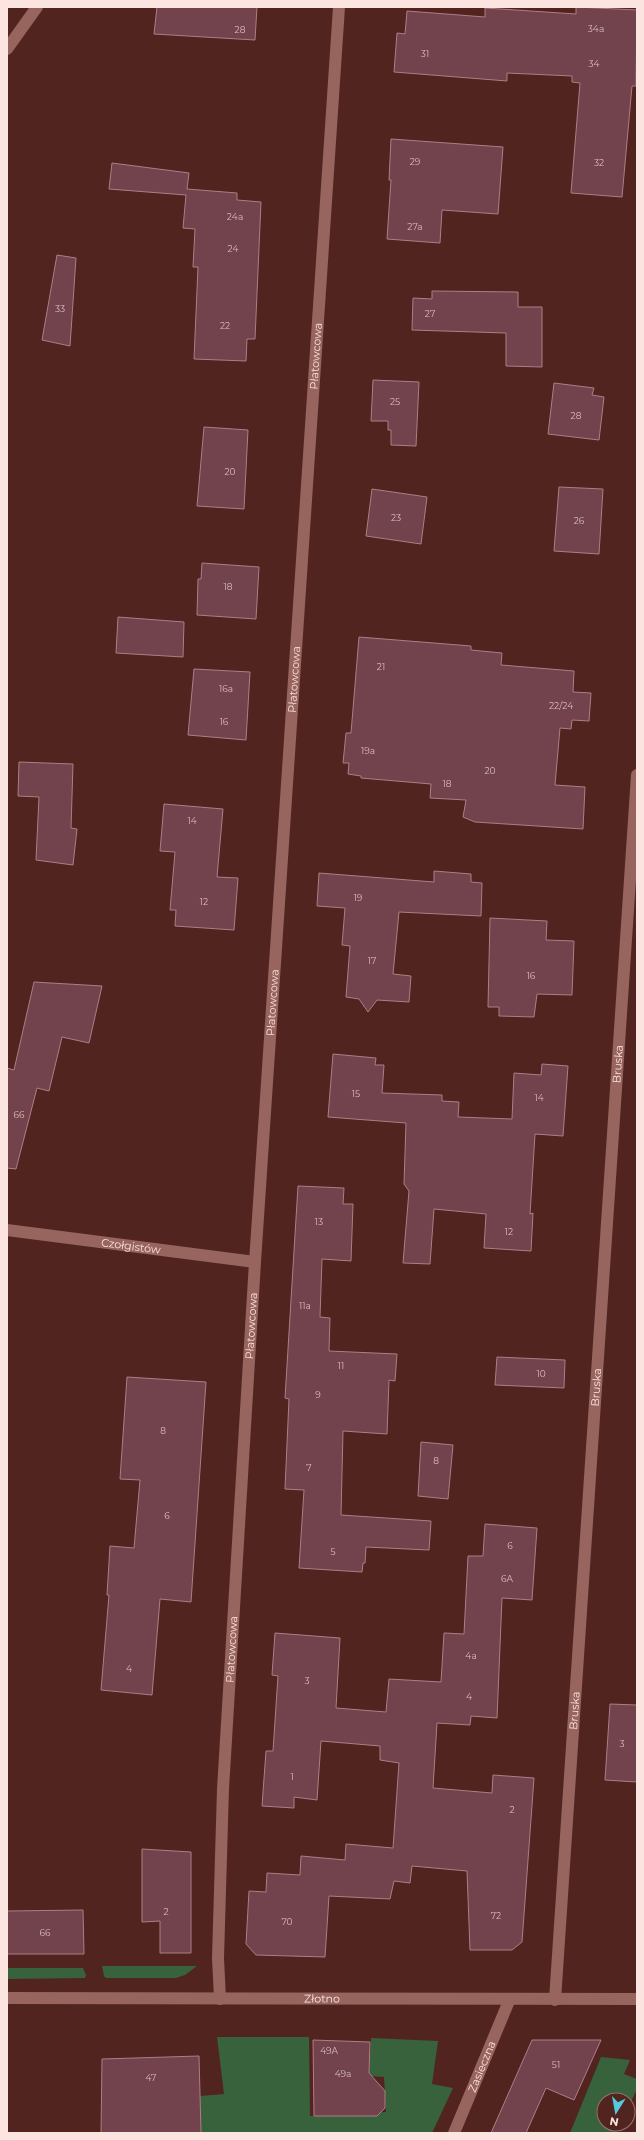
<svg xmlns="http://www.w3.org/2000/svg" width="644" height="2140" viewBox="0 0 644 2140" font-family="Montserrat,sans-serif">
<rect width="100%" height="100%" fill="#512420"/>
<path fill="#37623c" d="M102,1966H197L185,1975L176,1978H106L104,1976Z
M7,1968H83L86,1975L85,1978L7,1979Z
M217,2037H309L310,2116L386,2112L384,2077L369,2076L371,2038L438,2041L432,2084L453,2088L432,2133H201L200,2096L224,2094Z
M601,2057L630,2060L624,2074L637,2079V2089L628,2108V2100H604V2124H620L616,2133H570Z"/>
<path fill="#72434c" stroke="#b17c86" d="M157,7H257L255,40L154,34Z
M576,7L637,10L636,86H632L622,197L571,193L580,83L572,82V76L507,73V81L394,72L397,33L405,34L407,11L485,17V8L576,14Z
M391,139L503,147L498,214L442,210L440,243L387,239L391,180H389Z
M112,163L189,173L187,189L237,193V200L261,202L255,339H247L246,361L194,359L198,267H193L195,229L183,228L186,195L109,189Z
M57,255L76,258L70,346L42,340Z
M432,291L518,292V307H542V367L506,366V333L412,330L413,298L432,299Z
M373,380L419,382L416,446L391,445V430H388V421H371Z
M554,383L594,388L592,395L604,397L599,440L548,434Z
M204,427L248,430L244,509L197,506Z
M559,487L603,489L599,554L554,551Z
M372,489L427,497L421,544L366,536Z
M202,563L259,567L256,619L197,615L198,579H201Z
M118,617L184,622L183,657L116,653Z
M359,637L471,646V650L502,653L501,665L574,671L573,692L591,693L589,721L572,720L571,729L560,728L555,785L585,787L583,829L475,822L463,817L466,800L430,798L431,784L361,778V776L348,774L349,763H343L346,733H351Z
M194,669L250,672L246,740L188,735Z
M19,762L73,764L71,828L77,829L73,865L36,860L39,797L18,796Z
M164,804L223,809L217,877L238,878L234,930L175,926L176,910H170L175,852L160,851Z
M434,871L471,874V882L482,883L481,916L399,912L393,974L411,976L409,1002L377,1000L368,1012L359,999L346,997L350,946L342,945L345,908L317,906L319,873L434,882Z
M490,918L547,921L546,940L574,941L572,995L537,994L534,1017L499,1016V1007H488Z
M34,982L102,986L89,1043L62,1037L49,1091L37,1088L16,1169L7,1168V1068L14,1070Z
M333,1054L376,1058L375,1065H384L382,1093L442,1095V1101L459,1102L458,1117L512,1119L514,1073L541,1075L542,1064L568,1066L563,1136L535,1134L530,1214L533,1213L531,1251L484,1248L486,1214L434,1209L430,1264L403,1263L409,1191L404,1184L406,1123L328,1117Z
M298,1186L344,1188L343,1204H353L351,1261L322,1259L320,1317L330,1318L329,1351L397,1354L395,1381L389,1380L387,1434L343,1431L341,1515L431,1521L429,1550L366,1547L365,1563H363L362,1572L299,1568L304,1490L285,1489L289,1399L285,1398Z
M497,1357L565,1360L564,1388L495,1385Z
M127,1377L206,1382L191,1602L160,1599L152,1695L101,1690L109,1595H107L110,1546L134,1548L140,1480L120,1479Z
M421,1442L453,1445L448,1499L418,1496Z
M485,1524L537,1528L532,1600L502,1598L497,1718L471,1716L470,1725L437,1723L433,1788L492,1793L493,1775L534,1778L522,1942L512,1950H470L467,1871L412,1866L410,1883L394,1881L390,1899L329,1896L325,1957L256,1955L246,1944L249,1891L266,1892L267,1873L300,1875L301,1856L345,1860L346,1844L393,1848L399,1763L380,1760V1746L321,1741L317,1800L294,1797V1808L262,1806L266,1751H273L278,1676L272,1675L275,1633L340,1638L336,1708L386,1712L389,1679L441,1682L444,1633L464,1634L468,1556H483Z
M610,1704L637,1705V1782L605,1780Z
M142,1849L191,1852V1953H160V1921L142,1922Z
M83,1910L84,1954H7V1911Z
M313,2040L370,2042L369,2073L385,2091V2108L377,2116H314Z
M532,2040H601L574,2100L546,2088L526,2133H491Z
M199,2056L201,2133H101L102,2059Z"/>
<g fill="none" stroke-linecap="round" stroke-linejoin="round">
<g stroke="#97645e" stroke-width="12">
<path id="s1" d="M7,1230L255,1262"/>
<path id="s2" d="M220,1999L218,1958L223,1789L255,1262L339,7"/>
<path id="s3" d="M555,2000L637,775"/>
<path id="s4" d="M454,2133L509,2001"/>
</g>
<g stroke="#97645e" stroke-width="12">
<path d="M7,49L37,7"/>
<path id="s5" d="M7,1998L637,1999"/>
</g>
</g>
<g text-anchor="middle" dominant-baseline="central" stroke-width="3.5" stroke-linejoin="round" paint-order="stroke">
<g font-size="9" fill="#dabcbc">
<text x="596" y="28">34a</text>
<text x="240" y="29">28</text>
<text x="425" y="53">31</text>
<text x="594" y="63">34</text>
<text x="415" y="161">29</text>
<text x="599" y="162">32</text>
<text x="235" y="216">24a</text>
<text x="415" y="226">27a</text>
<text x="233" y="248">24</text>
<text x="60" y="308">33</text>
<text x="430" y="313">27</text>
<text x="225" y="325">22</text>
<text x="395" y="401">25</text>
<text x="576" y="415">28</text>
<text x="230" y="471">20</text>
<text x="396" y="517">23</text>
<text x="579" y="520">26</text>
<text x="228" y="586">18</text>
<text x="381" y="666">21</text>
<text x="226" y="688">16a</text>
<text x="561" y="705">22/24</text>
<text x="224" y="721">16</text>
<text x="368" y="750">19a</text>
<text x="490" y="770">20</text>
<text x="447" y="783">18</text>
<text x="192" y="820">14</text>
<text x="358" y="897">19</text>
<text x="204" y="901">12</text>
<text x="372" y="960">17</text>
<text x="531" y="975">16</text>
<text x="356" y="1093">15</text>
<text x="539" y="1097">14</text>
<text x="19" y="1114">66</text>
<text x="319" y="1221">13</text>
<text x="509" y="1231">12</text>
<text x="305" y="1305">11a</text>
<text x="341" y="1365">11</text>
<text x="541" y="1373">10</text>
<text x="318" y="1394">9</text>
<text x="163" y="1430">8</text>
<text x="436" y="1460">8</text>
<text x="309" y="1467">7</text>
<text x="167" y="1515">6</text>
<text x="510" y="1545">6</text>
<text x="333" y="1551">5</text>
<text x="507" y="1578">6A</text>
<text x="471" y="1655">4a</text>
<text x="129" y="1668">4</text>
<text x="307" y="1680">3</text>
<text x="469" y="1696">4</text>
<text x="622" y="1743">3</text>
<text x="292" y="1776">1</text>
<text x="512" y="1809">2</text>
<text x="166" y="1911">2</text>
<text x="496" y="1915">72</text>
<text x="287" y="1921">70</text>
<text x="45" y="1932">66</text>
<text x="329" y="2050">49A</text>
<text x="556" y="2064">51</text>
<text x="343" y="2073">49a</text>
<text x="151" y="2077">47</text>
</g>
<g font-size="11" fill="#fce4e1" stroke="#512420">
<text stroke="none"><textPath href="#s2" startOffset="1646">Płatowcowa</textPath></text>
<text stroke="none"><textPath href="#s2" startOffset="1322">Płatowcowa</textPath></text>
<text stroke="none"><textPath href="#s2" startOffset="998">Płatowcowa</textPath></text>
<text stroke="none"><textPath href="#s3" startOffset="938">Bruska</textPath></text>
<text stroke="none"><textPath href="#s1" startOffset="125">Czołgistów</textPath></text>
<text stroke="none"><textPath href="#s2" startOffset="674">Płatowcowa</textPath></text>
<text stroke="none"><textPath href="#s3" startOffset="614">Bruska</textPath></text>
<text stroke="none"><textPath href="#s2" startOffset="350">Płatowcowa</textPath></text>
<text stroke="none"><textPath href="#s3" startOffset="290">Bruska</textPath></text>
<text stroke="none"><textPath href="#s5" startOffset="315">Złotno</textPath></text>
<text stroke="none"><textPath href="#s4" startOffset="72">Zasieczna</textPath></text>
</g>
</g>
<rect width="644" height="2140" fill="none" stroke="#fce4e1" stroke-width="16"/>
<g transform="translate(616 2112) rotate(191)"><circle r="19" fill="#512420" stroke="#95716d"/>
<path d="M0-3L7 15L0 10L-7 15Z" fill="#53cbda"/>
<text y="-6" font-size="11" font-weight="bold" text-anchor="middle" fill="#fce4e1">N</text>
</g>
</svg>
